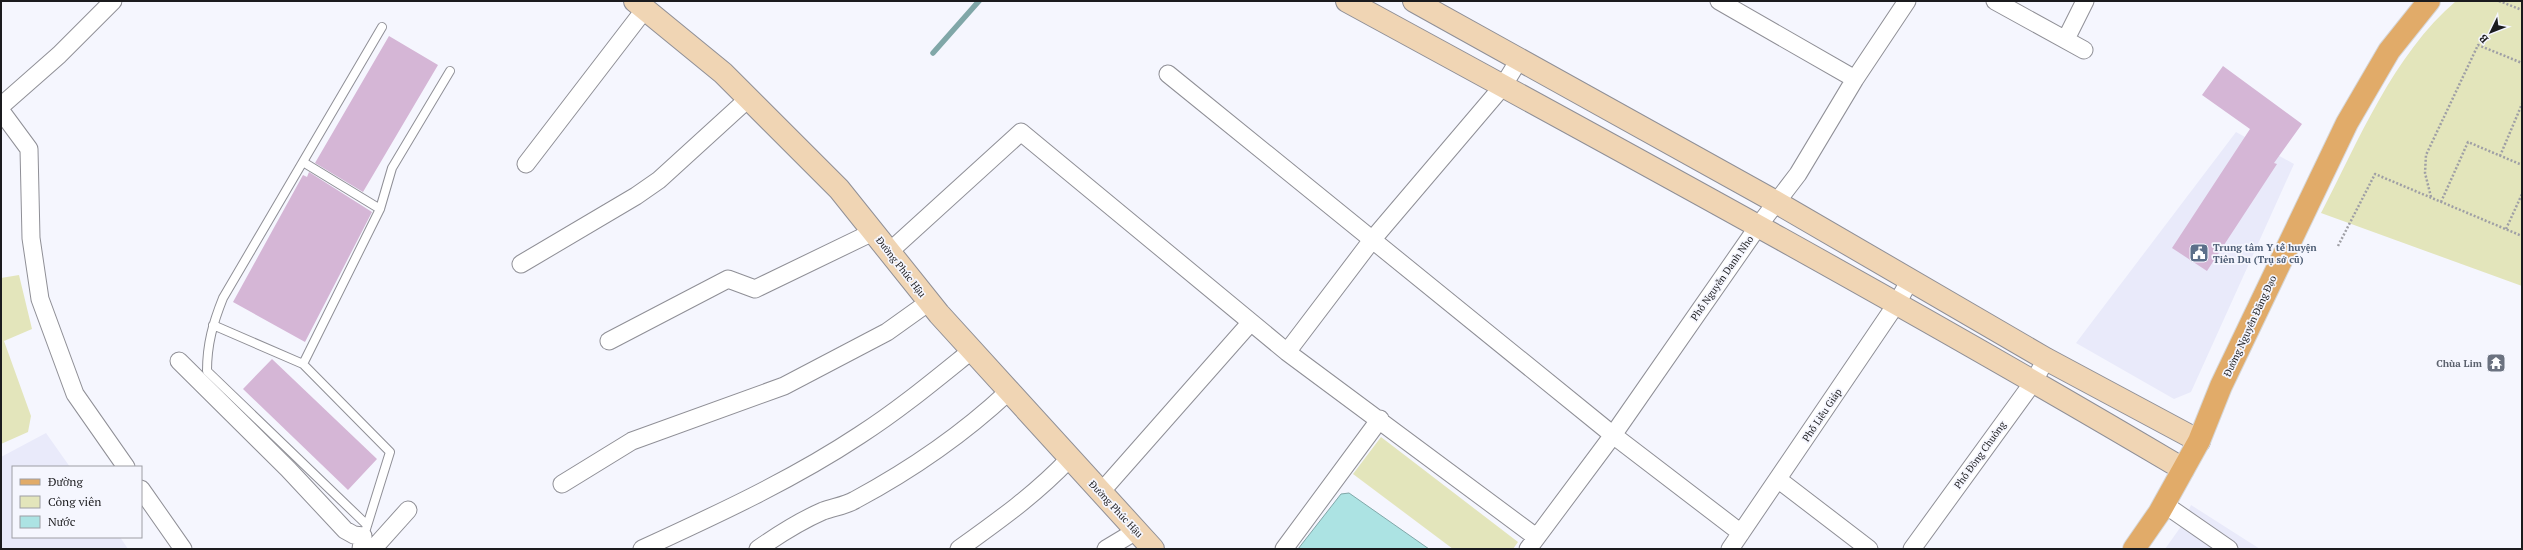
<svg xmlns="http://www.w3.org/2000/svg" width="2523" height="550" viewBox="0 0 2523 550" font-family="'PT Serif',serif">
<rect width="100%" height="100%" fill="#f5f6fe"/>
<path fill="#e9eafa" d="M2236,132L2294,164L2191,392L2174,399L2076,343Z
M46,433L70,467H13V537H120L128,549H1V457Z
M2191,505L2260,549H2165L2182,525Z"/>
<path fill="#e3e5bb" d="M2456,1H2522V286L2321,213C2359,140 2393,55 2456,1Z
M19,275L32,329L4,341L31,416L28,432L1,444V278Z
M1381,437L1518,542L1513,549H1453L1353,474Z"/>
<path fill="#ace3e3" stroke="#80a7a8" d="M1349,493L1429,549H1298L1341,494Z"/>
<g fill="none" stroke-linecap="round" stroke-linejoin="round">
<path stroke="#80a7a8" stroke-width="5.5" d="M933,53L979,1"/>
</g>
<path fill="#d5b6d6" d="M389,36L438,65L363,192L315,163Z
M2223,66L2302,124L2274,163L2277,164L2207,271L2172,248L2250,129L2202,95Z
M309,172L372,212L305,342L233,302L303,175L307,177Z
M272,359L377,459L348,490L243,389Z"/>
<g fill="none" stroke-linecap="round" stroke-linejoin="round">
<g stroke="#8f8f96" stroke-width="10">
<path id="lane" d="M303,162L380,209
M213,325L303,364
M367,525L207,371C207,344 213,323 223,298L382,27
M366,529L390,452L303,364L380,209L392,168L450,71"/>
</g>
<g stroke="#8f8f96" stroke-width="19">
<path id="street" d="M1719,1L1855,79
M1995,1L2084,50
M2066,39L2085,1
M1168,74L1613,435L1741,533
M1,106L59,55L113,1
M1,111L29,149L31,238L40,299L75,394L126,467
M526,164L645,9
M889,252L1021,132L1287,352L1536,537
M521,264L636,196L659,180L749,98
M609,341L728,279L755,289L873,232
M1287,352L1372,240L1503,86L1519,60
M179,361L288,469L345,530L354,535L363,536L361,549
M1779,480L1869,549
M562,484L632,441L784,386L887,332L929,302
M141,489L183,549
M1101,492L1251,322
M2164,504L2229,549
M373,549L408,510
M642,549C716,515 792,480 860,435C899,410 935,380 971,351
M758,549C778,535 800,521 823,511C833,507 845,506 855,500C909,471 963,434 1008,392
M959,549C998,521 1036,494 1069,459
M1106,549L1136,531
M1284,549L1380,419
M1528,549L1613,435L1759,225L1798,174L1855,79L1907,1
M1730,549L1897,303L1910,280
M1912,549L2034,381L2046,359"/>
</g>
<g stroke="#8f8f96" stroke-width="24">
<path id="secondary" d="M635,1L723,73L839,189L939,314L1153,549
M1347,1C1628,154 1908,306 2183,469
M1414,1L1776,202L2046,359L2199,441"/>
</g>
<g stroke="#d6d6d6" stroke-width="24">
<path id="primary" d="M2134,549L2159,513L2199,441L2221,386L2347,123L2389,51L2429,1"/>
</g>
<path stroke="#9f9fa5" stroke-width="2.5" stroke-dasharray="2 2" stroke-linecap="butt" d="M2499,1L2522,10
M2500,156L2522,104
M2431,197L2425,173L2426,155L2478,45L2522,63
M2441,202L2468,142L2522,165
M2506,229L2522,194
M2338,246L2375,174L2522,236"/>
<use href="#lane" stroke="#fff" stroke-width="8"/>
<use href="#street" stroke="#fff" stroke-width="17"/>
<use href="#secondary" stroke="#f0d5b4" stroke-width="22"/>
<use href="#primary" stroke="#e1ab69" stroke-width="22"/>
</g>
<defs>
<g id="civic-square" transform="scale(1)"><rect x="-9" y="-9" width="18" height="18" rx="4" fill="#5c6f8a" stroke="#f5f6fe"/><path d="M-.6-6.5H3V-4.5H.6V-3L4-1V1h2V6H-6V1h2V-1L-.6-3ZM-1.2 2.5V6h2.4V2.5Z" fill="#fff"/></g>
<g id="temple-square" transform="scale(1)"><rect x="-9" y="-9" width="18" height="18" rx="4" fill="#6b7280" stroke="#f5f6fe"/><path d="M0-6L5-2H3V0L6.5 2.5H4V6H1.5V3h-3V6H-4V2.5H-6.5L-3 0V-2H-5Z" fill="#fff"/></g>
</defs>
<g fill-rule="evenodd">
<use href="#civic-square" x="2199" y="253"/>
<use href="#temple-square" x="2496" y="363"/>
</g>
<g text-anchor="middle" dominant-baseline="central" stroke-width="3.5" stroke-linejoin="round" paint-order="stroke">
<g font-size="10" font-weight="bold" fill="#4e5e75" stroke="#f5f6fe" text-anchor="start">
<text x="2213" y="247">Trung tâm Y tế huyện<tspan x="2213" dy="12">Tiên Du (Trụ sở cũ)</tspan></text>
</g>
<g font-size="10" fill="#1b1b1e" stroke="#f5f6fe">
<text transform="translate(901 267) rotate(52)">Đường Phúc Hậu</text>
<text transform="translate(1722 278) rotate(-55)">Phố Nguyễn Danh Nho</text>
<text transform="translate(2250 326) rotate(-65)">Đường Nguyễn Đăng Đạo</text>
<text transform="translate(1822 415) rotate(-56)">Phố Liễu Giáp</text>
<text transform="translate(1980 455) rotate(-54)">Phố Đồng Chuông</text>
<text transform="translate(1116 509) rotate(47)">Đường Phúc Hậu</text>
</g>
<g font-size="10" font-weight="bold" fill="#5b616d" stroke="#f5f6fe" text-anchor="end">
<text x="2482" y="363">Chùa Lim</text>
</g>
</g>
<rect width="2523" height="550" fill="none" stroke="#1b1b1e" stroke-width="4"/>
<rect x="12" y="466" width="130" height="72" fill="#f5f6fe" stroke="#9e9ea4"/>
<rect x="20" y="479" width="20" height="6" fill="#e1ab69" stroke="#9e9ea4"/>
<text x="48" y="486" font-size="12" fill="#1b1b1e">Đường</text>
<rect x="20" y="496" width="20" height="12" fill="#e3e5bb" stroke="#9e9ea4"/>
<text x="48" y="506" font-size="12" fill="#1b1b1e">Công viên</text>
<rect x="20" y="516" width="20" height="12" fill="#ace3e3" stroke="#9e9ea4"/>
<text x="48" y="526" font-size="12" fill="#1b1b1e">Nước</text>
<g transform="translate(2491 32) rotate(227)" stroke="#f5f6fe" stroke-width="3" paint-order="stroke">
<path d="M0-3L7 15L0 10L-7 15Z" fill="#1b1b1e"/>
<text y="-6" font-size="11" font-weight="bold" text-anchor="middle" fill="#1b1b1e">B</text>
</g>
</svg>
